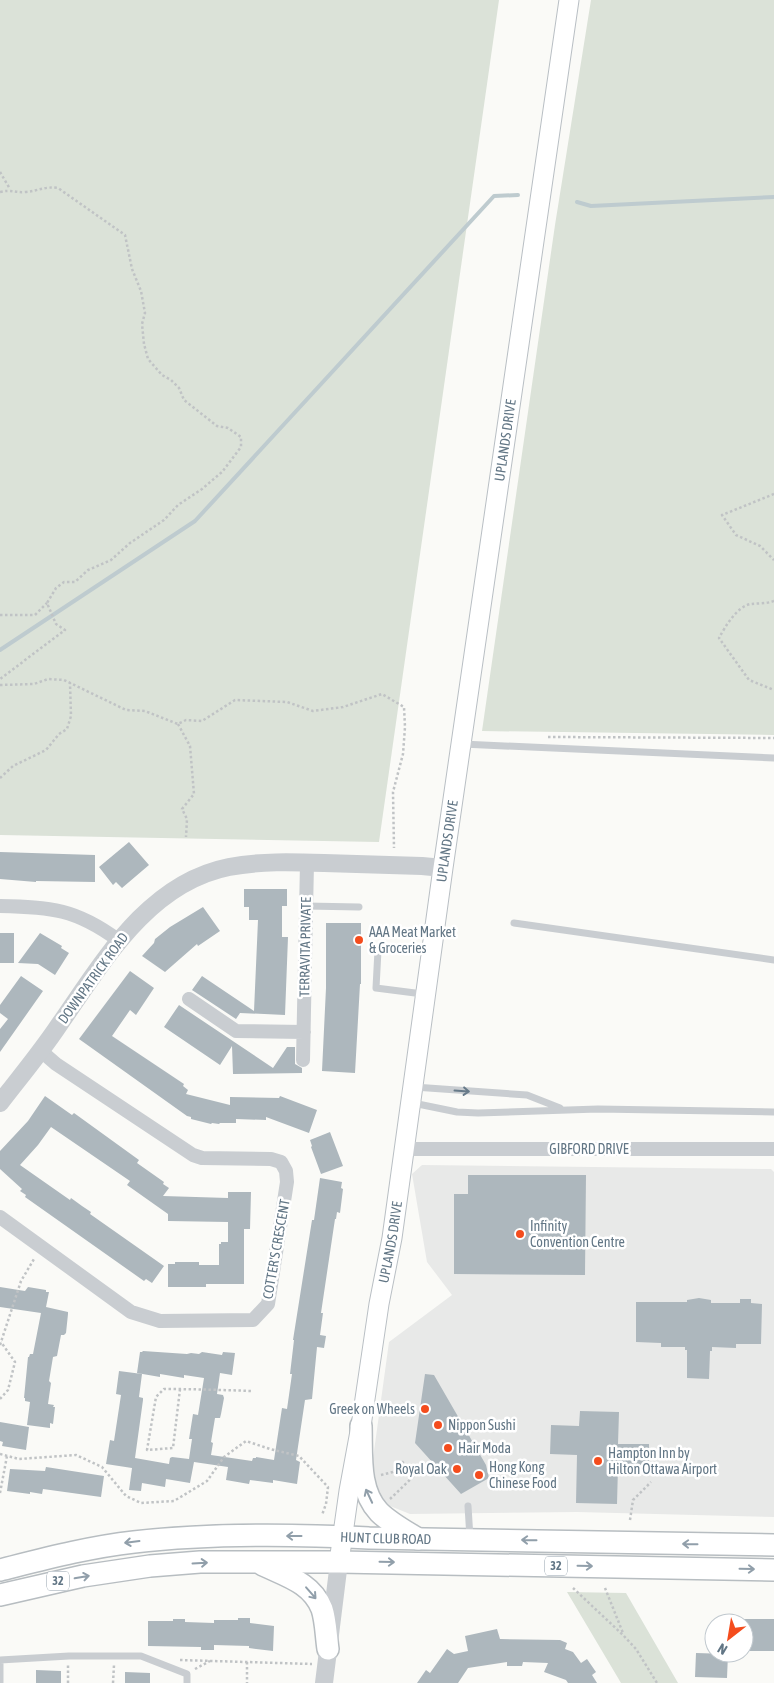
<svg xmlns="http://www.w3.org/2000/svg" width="774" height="1683" viewBox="0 0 774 1683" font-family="'Asap Condensed',sans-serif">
<rect width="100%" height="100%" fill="#fafaf7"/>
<path fill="#e8e9e8" d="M422,1165L771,1169L774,1172V1517L577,1512L410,1514L390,1506L379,1494L371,1473L389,1342L452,1295L427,1262L412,1174Z"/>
<path fill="#dbe2d8" d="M0,0H499L379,842L0,835Z
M591,0H774V735L482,731L555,225Z
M567,1592L626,1593L678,1683H621Z"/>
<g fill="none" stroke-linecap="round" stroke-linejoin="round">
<path stroke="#becbcf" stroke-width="4" d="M577,202L591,206L774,197
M0,650L195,521L494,196L518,195"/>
</g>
<path fill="#adb7bd" d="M129,842L149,865L122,888L116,882L113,885L99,867Z
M0,852L95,855V882L36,881V882L0,879Z
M244,889H287V906H282V937H288L285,1015L240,1013L236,1019L192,990L202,976L254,1011L258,920H249V907H244Z
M203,907L220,931L198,946L197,944L165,972L142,956L154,943L155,939L170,927Z
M326,923H361V984H360L355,1073L322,1071L326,988Z
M0,933H14V963H0Z
M40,933L62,946L61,948L69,953L55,975L38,964L18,963Z
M130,971L154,988L136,1015L130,1010L112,1036L184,1084L183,1086L188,1090L186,1094L230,1105V1097L279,1098L280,1096L317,1110L309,1133L266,1117V1120L236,1119V1123H220L219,1124L212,1123L211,1124L191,1119V1117L187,1116L79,1039Z
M21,976L43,991L0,1052V1029L8,1019L0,1013V1005Z
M179,1005L273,1068L287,1047H295V1064L302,1068V1073L233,1074L232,1046L220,1065L164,1027Z
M45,1096L72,1115L74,1113L139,1160L137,1163L164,1182L163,1184L169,1188L163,1196L228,1198V1192H251L250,1229H244V1284H206V1287H168V1264H175V1262H199V1265H219V1244H221V1242H228V1222L168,1221V1214L127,1185L130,1181L51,1127L38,1145L20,1165L70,1200L71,1198L82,1206L91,1212L90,1214L164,1266L152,1283L146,1279L144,1281L25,1197L26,1195L20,1191L22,1189L0,1169V1151L28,1121Z
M330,1132L343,1166L321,1174L311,1147L312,1146L310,1140Z
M468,1175H586L585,1275L454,1274V1194H468Z
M320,1178L342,1182L341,1188L343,1189L340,1213L337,1212L336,1219H335L321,1313H323L320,1335L326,1336L324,1348L317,1347L312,1399L305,1400L296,1460L300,1462L297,1484L273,1480V1483L250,1480L249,1484L226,1480L228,1467L194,1462L190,1483L166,1479L165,1487L142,1483L141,1491L129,1490L132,1468L106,1464L110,1440L114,1441L121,1395L116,1394L119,1371L142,1374L139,1397L143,1398V1400L135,1458L169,1464L170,1458L172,1457L189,1459L192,1439H189L193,1414L198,1415L204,1378L184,1375V1378L160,1374V1377L137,1373L140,1352H142L143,1351L187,1354L191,1353L199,1354L202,1352L222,1355L223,1352L235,1353L232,1375L220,1373L217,1394L223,1395L224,1398L221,1414L220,1418H215L211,1442L213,1443L211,1455L252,1461L253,1458H256V1457L274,1460L282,1408L287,1409L292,1374H290L294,1340H293L312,1220H314Z
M0,1287L25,1291L28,1287L46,1290V1292H49L46,1307L68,1312V1314L66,1333L64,1335H61L57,1356L53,1357L49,1381L51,1383L48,1404L54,1405L53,1407H55L53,1424L50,1423V1428L27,1425L30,1402L25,1401V1398H24L28,1357H29L30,1354H33L41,1313L0,1307Z
M699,1298L711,1300V1303H740V1299H751V1303L762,1304L761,1344H736V1348L712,1347V1351H710L709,1379L687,1378V1350H685V1347H661V1343L636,1342V1302H687V1300Z
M425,1374L434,1375L486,1465L489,1478L461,1494L415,1443Z
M580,1411L619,1412L618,1444H649V1467L618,1466L617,1504L576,1503L577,1455L550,1454L551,1425L579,1426Z
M0,1422L29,1427L26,1450L2,1446L3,1442L0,1441Z
M46,1467L104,1476L101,1497L43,1489L42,1494L30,1492V1494L7,1491L10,1469L45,1471Z
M238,1618H250V1623L274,1626L273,1651L249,1648V1646L214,1645V1650H201V1647L148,1646V1621H173V1619H185V1622L214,1623V1620H238Z
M744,1619H774V1651H744Z
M497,1629L500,1639L560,1640L567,1643L565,1649L573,1652L581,1663L587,1659L596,1672L592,1675L597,1683H568L566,1680L544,1672L548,1663L523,1662L522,1666H507V1662L468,1668L458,1683H417L426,1670L430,1673L447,1649L454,1654L468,1651L465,1636Z
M696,1653L728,1654L727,1678L695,1677Z
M36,1670L61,1671V1683H36Z
M125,1672L150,1673V1683H125Z"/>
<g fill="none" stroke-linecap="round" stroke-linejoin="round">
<g stroke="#b9bfc4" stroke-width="21">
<g id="secondary">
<path id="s1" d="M339,1562L349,1491L361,1426L379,1304L392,1238L443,868L569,0"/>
</g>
</g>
<g stroke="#b7bdc1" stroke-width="24">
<g id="primary">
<path d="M361,1426C362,1455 358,1490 379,1512C390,1523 405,1531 418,1539"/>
<path d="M263,1565C286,1576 312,1583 322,1609C326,1621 326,1636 328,1649"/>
<path id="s2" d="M0,1570C44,1559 89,1547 134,1542C212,1533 291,1534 369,1538L774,1545"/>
<path d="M0,1595L83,1576L150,1566L200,1562H339L774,1570"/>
</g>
</g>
<path stroke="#c0c3c5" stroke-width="2.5" stroke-dasharray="2.5 2.5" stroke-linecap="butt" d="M0,172L10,189
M0,192C12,189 15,193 25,192C38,191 45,186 58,188L125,235L132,269L141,291L145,313L142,324L144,344L148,359L162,375L171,380L179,388L184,400L217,426L228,428L241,437V447L222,472L202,489L178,505L164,520L130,543L111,560L88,570L75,582H64L56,588L47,603L56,624L65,630L0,679
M774,494L722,515L736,535L760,546L774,560
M774,601C766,604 758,603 751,604C737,606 725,627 719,638L749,680L774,690
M0,615H35L47,603
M0,685L34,684L48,679L64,680L126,710L145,711L178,724L186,720L202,721L235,700L287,702L313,711L343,707L382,694L404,707L405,727L403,754L393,792L394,848
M178,724L190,746L194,794L182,809L187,819L186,837
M548,737L774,738
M0,778L13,766L46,750L59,734L67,729L71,716L70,683
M0,1345L21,1281L34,1259
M180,1389L173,1448L147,1450L156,1397L164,1389C194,1389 223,1390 252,1391
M0,1399L8,1390L15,1362L1,1342
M0,1454L19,1459L76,1455L102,1467L126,1496L141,1503L174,1501L207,1481L224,1457L246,1441L270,1449L299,1456L328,1487L326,1504L322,1515
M381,1475L393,1472L404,1461
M0,1493L7,1456
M390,1499L416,1474
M630,1520L633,1500L651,1482
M573,1588L623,1635L636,1649L657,1683
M605,1588L623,1633
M180,1660L312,1664
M247,1662V1683
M195,1669L210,1661
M68,1683V1665
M113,1683L114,1665"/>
<path stroke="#c9cdd1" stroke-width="7" d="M462,744L774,758
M306,906L359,907
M514,923L774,960
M378,950L376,988L423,994
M414,1087L527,1095L560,1108
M413,1103L457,1112L478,1113L598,1109L774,1112
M468,1506L470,1538
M0,1682V1660L69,1656H141L187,1674V1683"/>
<path stroke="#c9cdd1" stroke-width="14" d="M0,906C51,907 76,909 118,940
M189,999L236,1031L304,1032
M303,1060L307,863
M405,1149H774
M0,1217L131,1312L160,1321L253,1320L268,1304L287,1182L286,1171L281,1162L271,1159L202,1158L193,1155L56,1064L41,1051"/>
<path stroke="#c9cdd1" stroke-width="18" d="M0,1103C20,1077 41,1052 59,1025C103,962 148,883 229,867C260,861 292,862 324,863C356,864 389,865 422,866L443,868
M324,1683L339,1562"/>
<use href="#secondary" stroke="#fff" stroke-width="19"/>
<use href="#primary" stroke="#fff" stroke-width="21"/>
</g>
<defs><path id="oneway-shaft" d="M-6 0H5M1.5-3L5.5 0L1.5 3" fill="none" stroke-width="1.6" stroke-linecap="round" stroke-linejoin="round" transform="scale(1.25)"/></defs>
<use stroke="#677a89" href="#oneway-shaft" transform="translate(462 1091) rotate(4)"/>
<g stroke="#919faa">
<use href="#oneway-shaft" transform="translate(369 1496) rotate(-115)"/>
<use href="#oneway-shaft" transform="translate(294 1536) rotate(180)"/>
<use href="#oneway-shaft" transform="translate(529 1540) rotate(-179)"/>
<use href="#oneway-shaft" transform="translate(132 1542) rotate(173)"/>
<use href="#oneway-shaft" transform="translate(690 1544) rotate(-179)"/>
<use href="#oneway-shaft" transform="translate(387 1562) rotate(1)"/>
<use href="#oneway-shaft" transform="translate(200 1563) rotate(-3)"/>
<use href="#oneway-shaft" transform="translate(585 1566) rotate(1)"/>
<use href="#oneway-shaft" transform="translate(747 1569) rotate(1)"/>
<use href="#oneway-shaft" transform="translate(82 1577) rotate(-10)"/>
<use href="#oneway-shaft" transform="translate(311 1593) rotate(49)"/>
</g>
<g fill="#f44c1d" stroke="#fff" stroke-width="2">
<circle cx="359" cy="940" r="5"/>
<circle cx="520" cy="1234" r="5"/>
<circle cx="425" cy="1409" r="5"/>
<circle cx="438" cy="1425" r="5"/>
<circle cx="448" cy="1448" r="5"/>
<circle cx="598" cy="1461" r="5"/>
<circle cx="457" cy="1469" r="5"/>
<circle cx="479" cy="1475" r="5"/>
</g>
<g text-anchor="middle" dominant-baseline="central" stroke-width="5" stroke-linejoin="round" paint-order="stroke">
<g fill="#fff" stroke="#919faa" stroke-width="1">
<rect x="545" y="1556.5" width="22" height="19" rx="4"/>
<rect x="47" y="1571.5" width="22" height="19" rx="4"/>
</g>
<g font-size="12" font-weight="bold" fill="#627685">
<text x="556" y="1566">32</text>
<text x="58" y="1581">32</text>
</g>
<g font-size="14" fill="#627685" stroke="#fff">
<text stroke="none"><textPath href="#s1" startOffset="1134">UPLANDS DRIVE</textPath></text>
<text stroke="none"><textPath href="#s1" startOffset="729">UPLANDS DRIVE</textPath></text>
<text transform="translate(305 947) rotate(-89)">TERRAVITA PRIVATE</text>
<text transform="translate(93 978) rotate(-54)">DOWNPATRICK ROAD</text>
<text x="589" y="1149">GIBFORD DRIVE</text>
<text stroke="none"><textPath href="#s1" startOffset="324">UPLANDS DRIVE</textPath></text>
<text transform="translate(276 1249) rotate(-80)">COTTER'S CRESCENT</text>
<text stroke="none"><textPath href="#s2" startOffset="389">HUNT CLUB ROAD</textPath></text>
</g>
<g font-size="14" fill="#627685" stroke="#fff" text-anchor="start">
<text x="369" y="932">AAA Meat Market<tspan x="369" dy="16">&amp; Groceries</tspan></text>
<text x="530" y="1226">Infinity<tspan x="530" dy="16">Convention Centre</tspan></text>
<text x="415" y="1409" text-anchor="end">Greek on Wheels</text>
<text x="448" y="1425">Nippon Sushi</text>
<text x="458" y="1448">Hair Moda</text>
<text x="608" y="1453">Hampton Inn by<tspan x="608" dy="16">Hilton Ottawa Airport</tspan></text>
<text x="489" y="1467">Hong Kong<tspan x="489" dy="16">Chinese Food</tspan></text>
<text x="447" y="1469" text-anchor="end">Royal Oak</text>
</g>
</g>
<g transform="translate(729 1638) rotate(211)"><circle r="24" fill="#ffffff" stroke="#c0c8ce"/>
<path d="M0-4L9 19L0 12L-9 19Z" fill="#f44c1d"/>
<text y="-8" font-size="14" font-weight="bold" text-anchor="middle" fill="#627685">N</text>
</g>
</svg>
